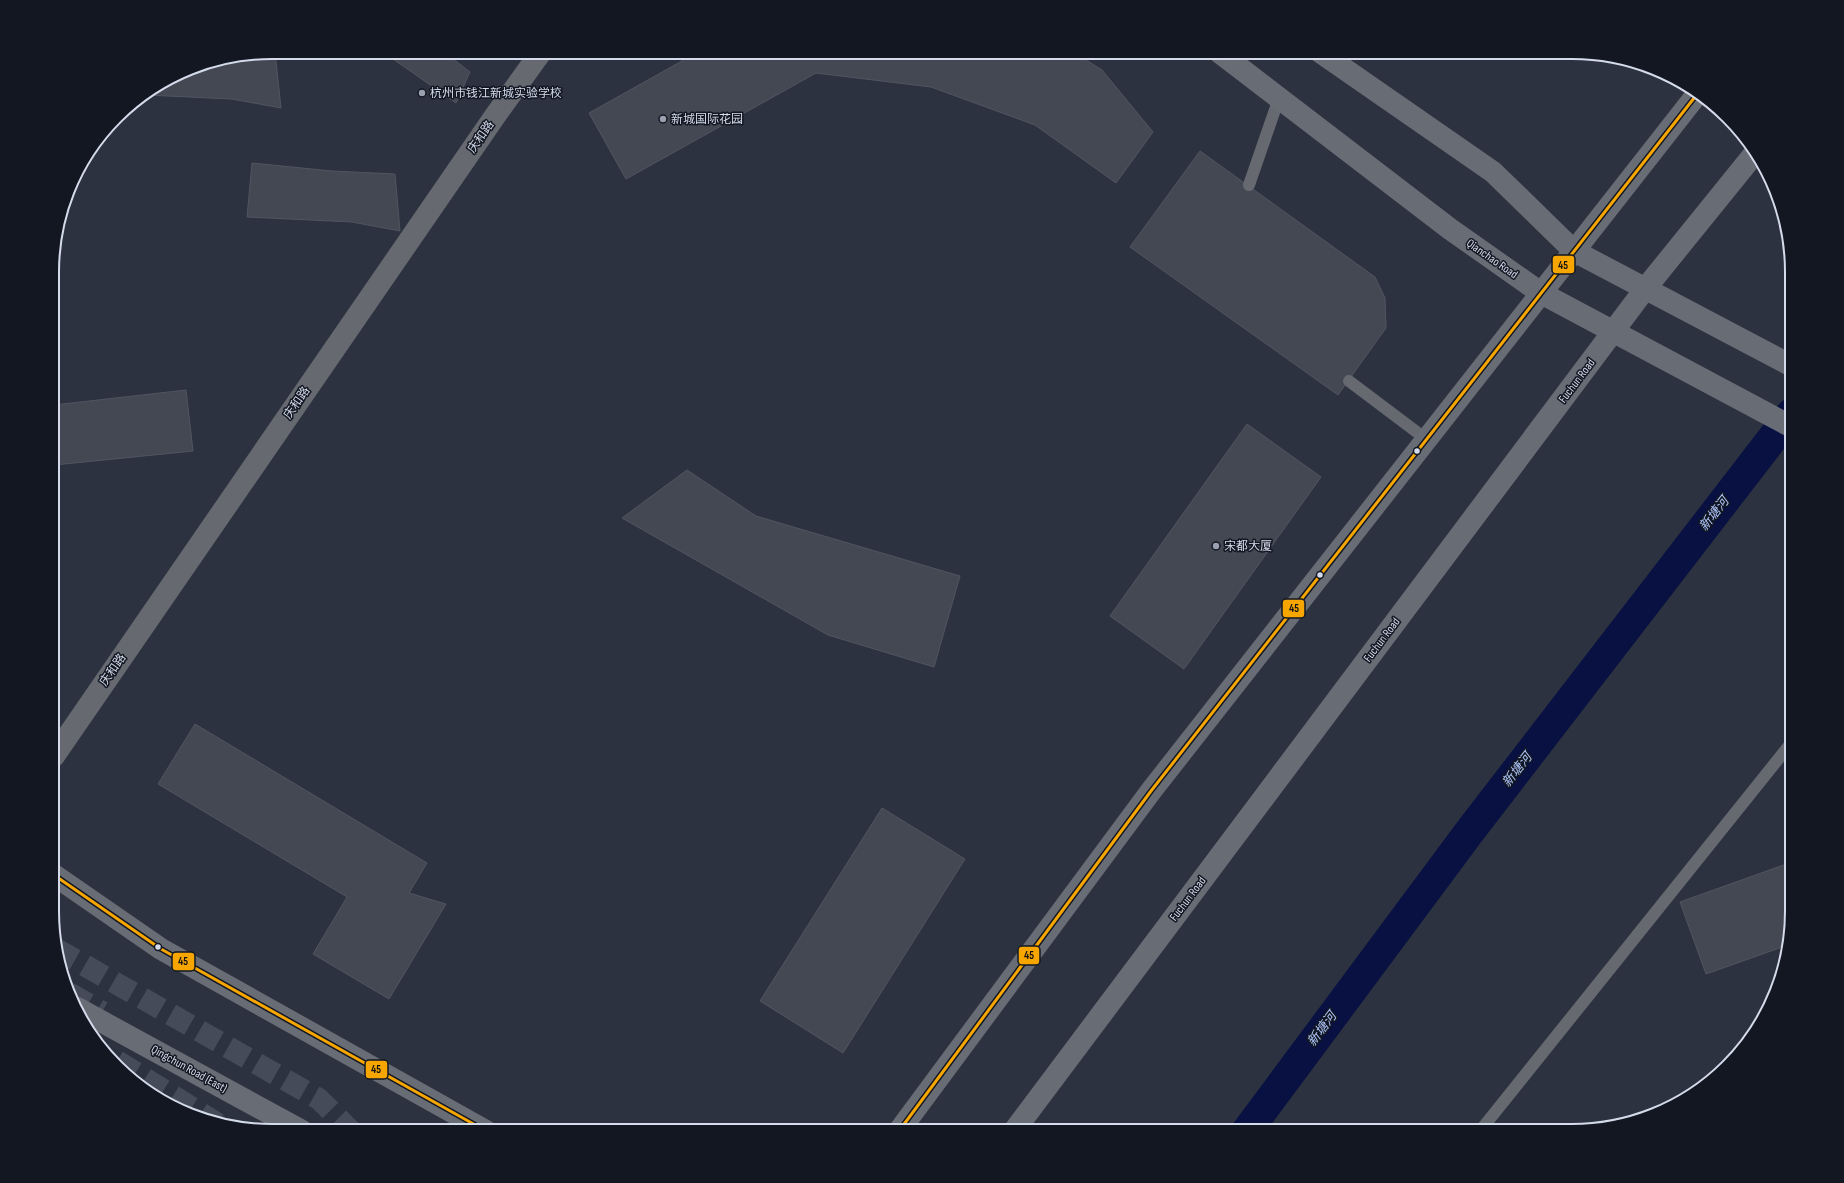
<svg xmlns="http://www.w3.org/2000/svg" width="1844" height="1183" viewBox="0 0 1844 1183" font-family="'Sofia Sans Condensed','Noto Sans SC',sans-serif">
<rect width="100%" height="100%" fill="#2c323f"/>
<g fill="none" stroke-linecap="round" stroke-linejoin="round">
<path stroke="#081142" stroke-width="31" d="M1247,1131L1470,831L1792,413"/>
</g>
<path fill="#434853" stroke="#505661" d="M275,52L281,108L232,99L146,95L188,69Z
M383,52H444L470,72L456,103Z
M698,52H1073L1102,70L1153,132L1116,183L1035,125L931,87L816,73L626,179L589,113Z
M1200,151L1375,277L1385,298L1386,328L1338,395L1130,247Z
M252,163L332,171L395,174L400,231L352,222L247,217Z
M186,390L193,451L54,465V405Z
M1247,424L1321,477L1184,669L1110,616Z
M687,470L756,516L960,576L934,667L828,635L622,518Z
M195,724L427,863L409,893L446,904L389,999L313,954L347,897L158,784Z
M882,808L965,859L843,1053L760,1001Z
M1792,862V925L1788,945L1706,974L1680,902Z"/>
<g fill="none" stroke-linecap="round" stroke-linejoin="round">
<path stroke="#454b59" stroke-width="22" stroke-dasharray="22 11" stroke-linecap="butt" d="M56,949L319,1099L351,1131
M69,993L102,1012
M117,1061L218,1124"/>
<path stroke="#666970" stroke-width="12" d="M1249,185L1279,98
M1349,381L1426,439
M1480,1131L1792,742"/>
<path stroke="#666970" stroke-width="22" d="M54,756L495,116L541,52"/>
<path stroke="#686c75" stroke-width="22" d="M1219,52L1450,229L1541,293L1792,427
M1320,52L1493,172L1574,251L1792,366
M54,875L161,949L486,1131
M77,1008L302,1131
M899,1131L1151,791L1698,93
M1014,1131L1645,289L1755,153"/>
<g stroke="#121722" stroke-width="6">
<path id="bus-1" d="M54,875L161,949L486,1131
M899,1131L1151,791L1698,93"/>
</g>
<use href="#bus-1" stroke="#f7a600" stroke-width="3"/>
</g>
<g fill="#99a0af" stroke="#121722" stroke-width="1.5">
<circle cx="422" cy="93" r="4"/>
<circle cx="663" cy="119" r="4"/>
<circle cx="1216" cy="546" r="4"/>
</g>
<g fill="#d4dbeb" stroke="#121722" stroke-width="1.5">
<circle cx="1417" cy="451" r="3.5"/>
<circle cx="1320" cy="575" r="3.5"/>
<circle cx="158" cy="947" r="3.5"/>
</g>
<g text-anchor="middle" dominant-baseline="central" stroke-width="3" stroke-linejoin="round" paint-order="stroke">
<g font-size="12" fill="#d4dbeb" stroke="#121722" text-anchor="start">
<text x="430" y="93">杭州市钱江新城实验学校</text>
<text x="671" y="119">新城国际花园</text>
<text x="1224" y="546">宋都大厦</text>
</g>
<g font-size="12" fill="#d4dbeb" stroke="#121722">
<text transform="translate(481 137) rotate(-55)">庆和路</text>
<text transform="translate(1492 259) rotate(35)">Qianchao Road</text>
<text transform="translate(1577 381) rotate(-53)">Fuchun Road</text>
<text transform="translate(297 403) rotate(-55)">庆和路</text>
<text transform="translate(1382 640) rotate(-53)">Fuchun Road</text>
<text transform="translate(113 670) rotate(-55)">庆和路</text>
<text transform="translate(1188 899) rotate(-53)">Fuchun Road</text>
<text transform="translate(189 1069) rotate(29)">Qingchun Road (East)</text>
</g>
<g font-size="13" font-style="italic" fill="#aec5f9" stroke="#121722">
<text transform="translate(1714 514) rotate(-52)">新塘河</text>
<text transform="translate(1517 770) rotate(-52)">新塘河</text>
<text transform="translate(1322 1029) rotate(-53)">新塘河</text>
</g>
</g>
<path d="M0 0H1844V1183H0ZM272 59H1572A213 213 0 0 1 1785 272V911A213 213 0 0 1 1572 1124H272A213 213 0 0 1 59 911V272A213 213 0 0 1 272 59Z" fill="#121722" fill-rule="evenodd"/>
<path fill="none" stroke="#d4dbeb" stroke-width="2" d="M272 59H1572A213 213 0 0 1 1785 272V911A213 213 0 0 1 1572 1124H272A213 213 0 0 1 59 911V272A213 213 0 0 1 272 59Z"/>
<g stroke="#121722" stroke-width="1.5">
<rect x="1552" y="255" width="23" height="19" rx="4" fill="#f7a600"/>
<rect x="1282" y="599" width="23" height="19" rx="4" fill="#f7a600"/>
<rect x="1018" y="946" width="22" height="19" rx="4" fill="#f7a600"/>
<rect x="172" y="952" width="23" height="19" rx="4" fill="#f7a600"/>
<rect x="365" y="1060" width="23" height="19" rx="4" fill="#f7a600"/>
</g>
<g font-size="11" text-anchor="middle" font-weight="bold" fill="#111">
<text x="1563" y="269">45</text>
<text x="1294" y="612">45</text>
<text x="1029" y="959">45</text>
<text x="183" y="965">45</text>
<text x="376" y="1073">45</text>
</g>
</svg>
